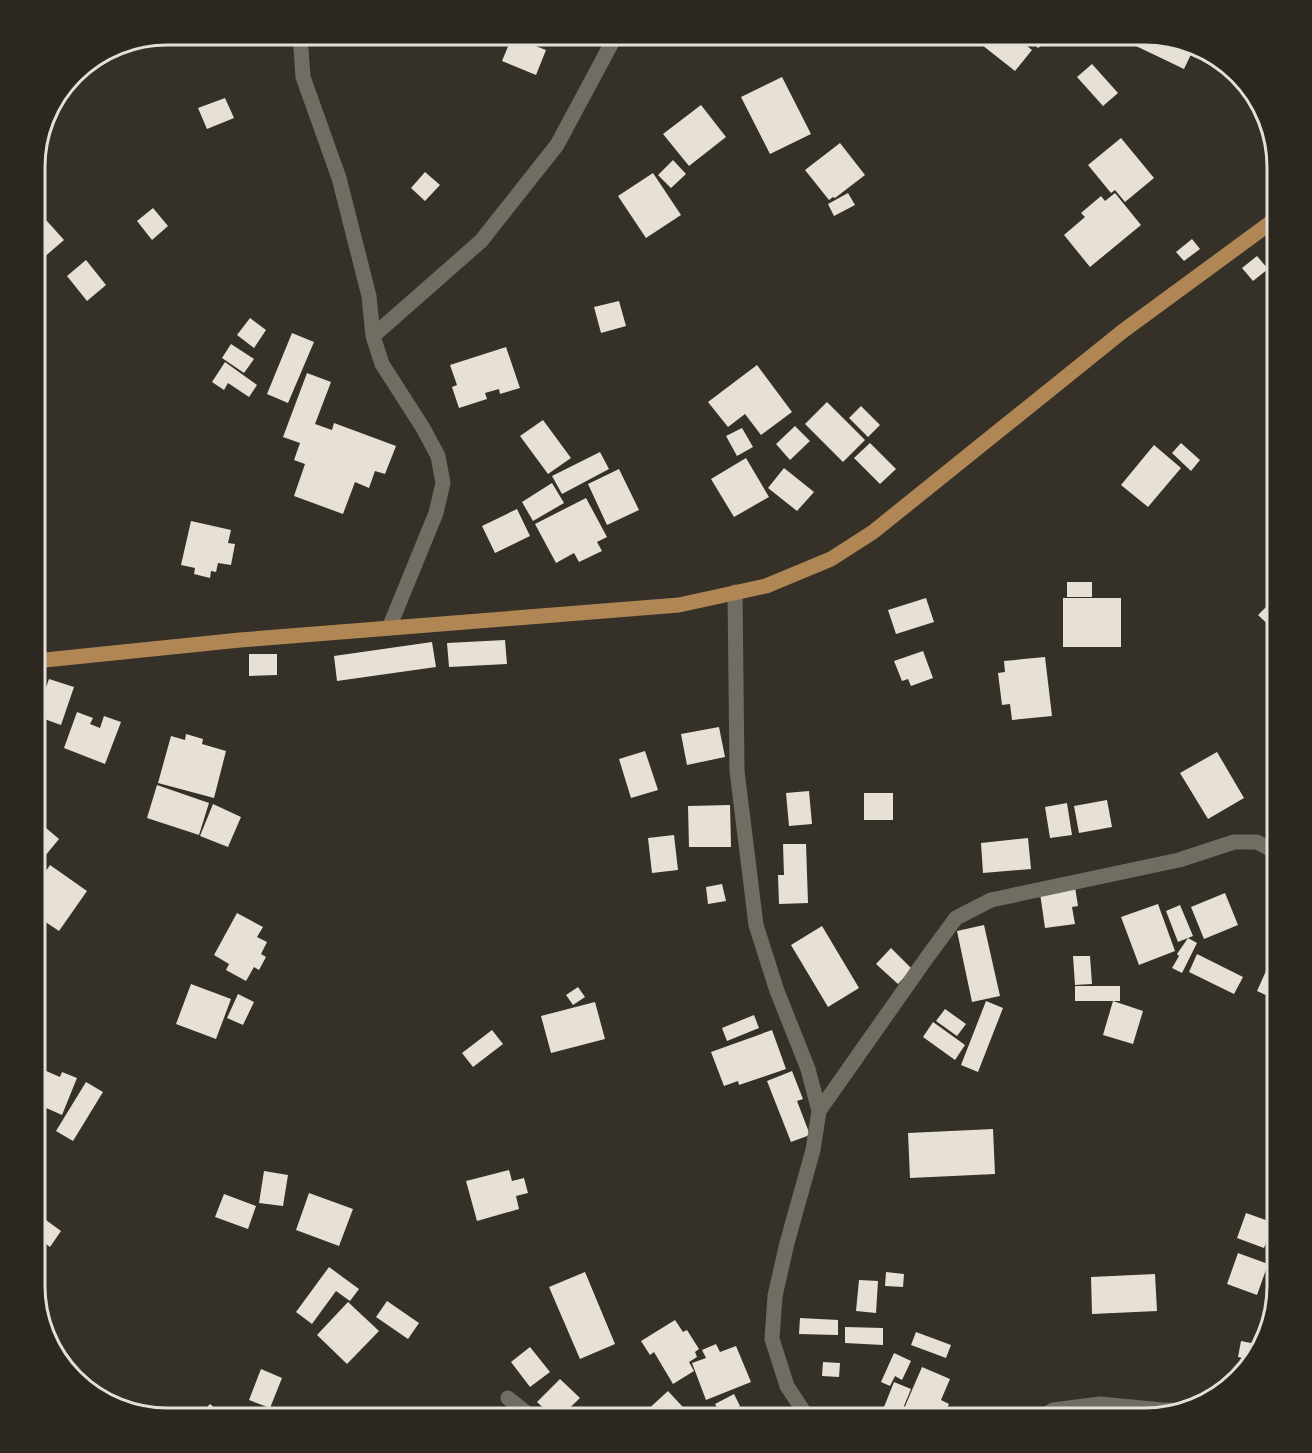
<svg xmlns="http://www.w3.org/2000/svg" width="1312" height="1453" viewBox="0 0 1312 1453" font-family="'Open Sans',sans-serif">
<rect width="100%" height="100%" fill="#363128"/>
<path fill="#e6e0d5" d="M990,35H1013L1032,50L1015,71L982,45Z
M1026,35H1043L1047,41L1038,48Z
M1113,35H1153L1195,46L1184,69Z
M512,37L546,50L536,75L502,61Z
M1092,64L1118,93L1103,106L1077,77Z
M782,77L811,134L770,154L741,97Z
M225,98L234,118L207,129L198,108Z
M701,105L726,137L689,166L663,134Z
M1121,138L1154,178L1125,202L1115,190L1111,193L1088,165Z
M840,143L865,175L835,198L833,197L829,200L805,170Z
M673,160L686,174L671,188L658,175Z
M425,172L440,185L425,201L411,188Z
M653,173L681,215L646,238L618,196Z
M848,193L855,205L834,216L828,204Z
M1115,193L1141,225L1090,267L1064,235L1085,217L1081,213L1101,196L1105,201Z
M153,208L168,226L152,240L137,221Z
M38,211L64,240L35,265V214Z
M1192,239L1200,249L1184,261L1176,252Z
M1257,256L1268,269L1253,281L1242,268Z
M86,260L106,285L87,301L67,276Z
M619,301L626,326L601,333L594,307Z
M250,318L266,330L254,348L237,335Z
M292,333L314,342L288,403L267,394Z
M231,344L254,359L244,373L222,358Z
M506,347L520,388L500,394L499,389L485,393L487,399L459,408L452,387L457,385L450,365Z
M225,362L257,385L249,397L228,383L224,390L212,382Z
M757,365L792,412L761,435L745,414L728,427L708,402Z
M307,373L331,382L315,424L332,430L334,423L396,446L385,474L375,471L369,488L355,482L343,514L294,496L305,464L294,460L300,443L283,437Z
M827,402L865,440L843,462L805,424Z
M861,406L880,425L868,437L849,418Z
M543,420L571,458L548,474L520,436Z
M795,426L810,441L790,460L776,444Z
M742,428L753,447L737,456L726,436Z
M870,443L896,469L880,484L854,458Z
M1181,443L1200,460L1191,471L1172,453Z
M1154,445L1181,468L1148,507L1121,485Z
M600,452L609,469L562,494L552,476Z
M746,458L769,497L734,517L711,479Z
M784,468L814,492L797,511L768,488Z
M619,469L639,510L607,525L588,484Z
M552,483L564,503L533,521L522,502Z
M586,498L607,537L597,542L602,551L579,562L574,553L556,563L535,524Z
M517,509L530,536L495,553L482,526Z
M191,521L231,530L228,543L235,544L231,565L218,563L216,572L211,571L210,578L194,574L195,568L181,565Z
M1067,582H1092V597H1067Z
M926,598L934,622L896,634L888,610Z
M1063,598H1121V647H1063Z
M1273,600L1277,604V633L1258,615Z
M505,640L507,664L449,667L447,643Z
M432,642L436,667L337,681L334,656Z
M923,651L933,678L911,686L908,679L902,681L894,661Z
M249,654H277V675L249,676Z
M1045,657L1052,716L1012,720L1010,704L1002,705L998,673L1005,672L1004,661Z
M49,679L74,687L61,725L36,716Z
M77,712L93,718L90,724L100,728L104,716L121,722L105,764L64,748Z
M719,727L725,757L687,765L681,734Z
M186,734L203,739L202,744L226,751L214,798L158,783L171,736L185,740Z
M645,751L658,790L631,798L619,759Z
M1217,752L1244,798L1208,819L1180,773Z
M157,785L209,803L199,835L147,818Z
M809,791L812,824L789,826L786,793Z
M864,793H893V820H864Z
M1107,800L1112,827L1079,833L1074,806Z
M1067,803L1072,835L1050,838L1045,807Z
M213,804L241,817L228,847L200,836Z
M730,805L731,847H689L688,806Z
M46,828L59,839L40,862L35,857V842Z
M674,835L678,870L652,873L648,838Z
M1028,838L1031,869L983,873L981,843Z
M783,844H806L808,903L779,904L778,875H784Z
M50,865L87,891L59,931L35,915V887Z
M722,884L726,901L708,904L706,887Z
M1075,887L1078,906L1072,907L1075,924L1045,928L1040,893Z
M1225,893L1238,925L1204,939L1191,907Z
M1158,904L1175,951L1139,965L1121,917Z
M1180,905L1193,936L1178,942L1166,911Z
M237,913L263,927L257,937L267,942L261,954L266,957L259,970L254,967L246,981L226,970L229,964L214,955Z
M984,925L1000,996L972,1002L957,931Z
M822,926L859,988L828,1007L791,945Z
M1188,938L1197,943L1182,973L1172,968L1179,956L1177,954Z
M891,948L912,969L898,984L876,964Z
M1197,954L1243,977L1234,994L1189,972Z
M1073,956H1090L1092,984L1075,985Z
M1266,971L1277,976V1000L1257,991Z
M191,984L231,999L216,1039L176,1024Z
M1075,986H1120V1001H1075Z
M578,987L585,997L573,1005L566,995Z
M238,994L254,1002L243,1025L227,1018Z
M986,1001L1003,1008L978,1072L961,1065Z
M1113,1001L1143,1011L1133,1044L1103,1035Z
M595,1002L605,1039L551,1053L541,1016Z
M945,1009L966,1024L957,1036L936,1021Z
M754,1015L759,1028L727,1041L722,1028Z
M933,1022L965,1045L955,1060L923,1037Z
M492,1030L503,1044L473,1067L462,1053Z
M772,1030L786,1069L739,1085L738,1081L724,1086L711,1052Z
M37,1067L60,1077L62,1072L77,1078L62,1115L35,1103V1073Z
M792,1071L803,1099L797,1101L810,1135L791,1142L767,1081Z
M86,1082L103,1092L73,1141L56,1131Z
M993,1129L995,1174L910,1178L908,1133Z
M509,1170L512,1181L524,1178L528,1193L516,1196L519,1209L477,1221L466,1181Z
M264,1171L288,1175L283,1206L259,1203Z
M309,1193L353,1209L339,1246L296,1230Z
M224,1194L256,1206L248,1229L215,1217Z
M35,1212L61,1231L50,1247L35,1236Z
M1246,1213L1274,1223L1264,1248L1237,1238Z
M1238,1253L1268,1264L1257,1295L1227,1284Z
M329,1267L359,1289L350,1301L336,1291L312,1324L296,1312Z
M585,1272L615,1344L580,1359L549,1287Z
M886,1272L904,1274L903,1287L885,1286Z
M1155,1274L1157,1311L1092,1314L1091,1277Z
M859,1280L878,1281L876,1313L856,1311Z
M387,1301L419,1323L408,1339L376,1317Z
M348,1302L379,1331L347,1364L317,1335Z
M800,1318L838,1320V1335L799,1334Z
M675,1320L683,1332L687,1330L699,1349L695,1352L697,1357L689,1362L694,1371L673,1384L654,1352L650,1355L641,1341Z
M845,1327L883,1328V1345L845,1343Z
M916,1332L951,1345L946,1358L911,1345Z
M1241,1341L1251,1343L1248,1359L1238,1357Z
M716,1344L720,1352L736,1346L751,1382L706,1400L692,1363L706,1358L702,1350Z
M530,1347L550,1372L530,1387L511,1362Z
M894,1353L911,1361L902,1380L895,1376L890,1386L881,1382Z
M823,1362L840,1363L839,1377L822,1376Z
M922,1367L950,1379L941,1400L949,1404L942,1418L934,1416L933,1418H900Z
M261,1369L282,1378L270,1408L249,1400Z
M560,1379L580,1398L559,1418H554L537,1402Z
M894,1382L911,1389L899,1418H885L880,1417Z
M668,1391L693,1418H649L644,1413Z
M734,1394L740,1406L722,1416L715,1404Z
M210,1404L225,1417L223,1418H202L199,1416Z
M991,1407L1006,1415L1004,1418H985Z"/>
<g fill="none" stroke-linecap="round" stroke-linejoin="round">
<path stroke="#726d63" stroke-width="15" d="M300,35L303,77L339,178L369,296L373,336L382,364L423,428L438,456L443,483L436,513L389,628
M373,336L481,241L557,145L616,35
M735,592L737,771L756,925L777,991L808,1069L819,1111L813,1150L787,1243L775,1296L772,1339L787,1386L808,1418
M819,1111L928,956L956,918L991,900L1179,860L1234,842H1257L1277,853
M508,1398L533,1418
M1041,1418L1053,1410L1100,1404L1163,1410H1171"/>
<path stroke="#b18655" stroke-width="15" d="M35,661L240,640L679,605L766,586L831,559L873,532L1123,331L1277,218"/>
</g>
<path d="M0 0H1312V1453H0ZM167 45H1145A122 122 0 0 1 1267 167V1286A122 122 0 0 1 1145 1408H167A122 122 0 0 1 45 1286V167A122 122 0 0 1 167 45Z" fill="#2c271f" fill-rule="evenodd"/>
<path fill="none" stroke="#e3e0da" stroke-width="3" d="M167 45H1145A122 122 0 0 1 1267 167V1286A122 122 0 0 1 1145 1408H167A122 122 0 0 1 45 1286V167A122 122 0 0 1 167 45Z"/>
</svg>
